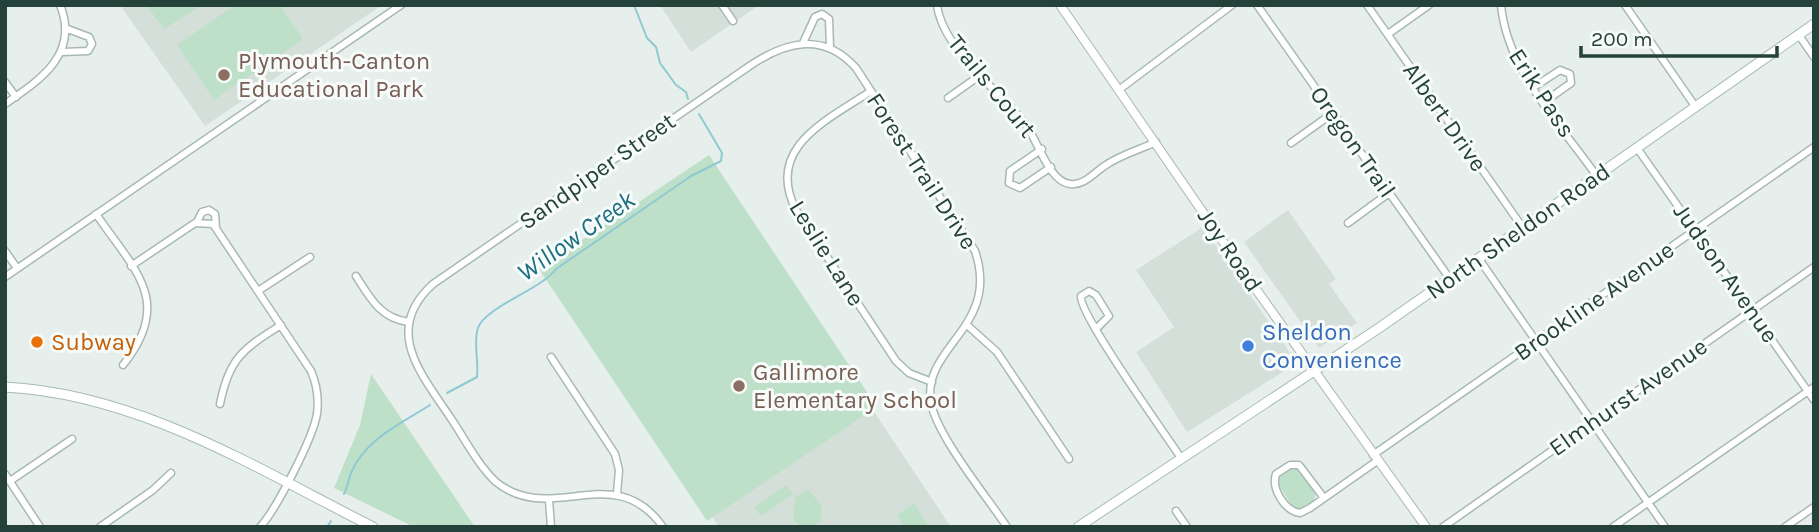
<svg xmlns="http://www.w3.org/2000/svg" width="1819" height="532" viewBox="0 0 1819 532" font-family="Karla,sans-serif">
<rect width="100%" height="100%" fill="#e6efeb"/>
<path fill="#d4dfda" d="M120,5H382L205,126Z
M660,5H759L691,52Z
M1288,210L1336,279L1329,284L1357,323L1319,348L1244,242Z
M1203,227L1297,363L1187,432L1136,352L1174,327L1136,270Z
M760,241L951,527H719L599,352Z"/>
<path fill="#bfe0c8" d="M146,5H202L164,29Z
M235,5H280L303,39L214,100L177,45Z
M709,155L877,407L707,521L539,269Z
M371,374L475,527H414L334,488L360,425Z
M1290,469H1299L1316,493L1313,501L1299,509L1292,506L1278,484L1279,477Z
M786,485L793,494L761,516L754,507Z
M808,489L822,506L821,521L815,525H799L793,519L795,497Z
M914,503L929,527H904L897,515Z"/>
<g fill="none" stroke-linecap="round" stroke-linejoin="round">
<path stroke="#8ec9d4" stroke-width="2" d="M634,5L647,38L656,47L660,63L676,85L686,92L688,99
M447,393L477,377C479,361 473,342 478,328C485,307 542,289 556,269L691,176L721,161L722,153L699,114
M344,494C348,487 348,480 351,473C365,439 402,423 430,405
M327,527L331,521"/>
<g stroke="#a8b8b2" stroke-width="9">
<path id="minor" d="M722,5L733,21
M937,5C943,50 1000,91 1026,125C1038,141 1049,182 1070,184C1083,186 1093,174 1103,167C1119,155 1139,150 1156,142
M1257,5L1450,279
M1367,5L1523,228
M1501,5C1507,70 1560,124 1596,175
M1625,5L1695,106
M1388,34L1429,5
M1798,34L1814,57
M803,43L815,17L822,14L829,19L830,48
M62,52L88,51L92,44L89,37L65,28
M5,82L16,97
M1534,87L1560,70L1570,74L1571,83L1544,102
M1120,89L1232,5
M871,91C828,120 764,147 796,210L896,361L909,373L932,382
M948,98L979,76
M5,104C40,80 80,54 60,5
M1291,143L1333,113
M1637,148L1814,400
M1042,149L1010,171L1009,183L1020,188L1051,167
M96,214C135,271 174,301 123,365
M197,222L202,212L209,210L215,214L216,228
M1348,223L1389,193
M5,251L17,268
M1479,259L1665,527
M131,266L195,223L213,224L311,371C317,385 319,399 317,414C313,438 276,510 260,527
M356,276C370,298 381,319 409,322
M5,277L401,5
M258,291L310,257
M967,325L997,352L1069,459
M1096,329L1109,316L1096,295L1089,291L1081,296C1078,313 1166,435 1181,458
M551,357L615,454L619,470L617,494
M220,404C229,358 243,349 281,325
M1373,455L1814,147
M5,474L40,527
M10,481L72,439
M1324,498L1299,465H1290L1276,474C1271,489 1285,511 1300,513L1310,508L1377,461
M549,500L551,527
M1176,511L1187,527
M100,527L153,490L171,473
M663,527C614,458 552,527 496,482C478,465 466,441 452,420C423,376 381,331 433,284L751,65C787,41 824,32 856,68L975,251C1001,328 921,346 931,403C937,436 987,497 1007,527
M1443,527L1814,267
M1613,527L1814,387
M1785,527L1814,507"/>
</g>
<g stroke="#a8b8b2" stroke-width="10">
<path id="tertiary" d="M1060,5L1253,285L1426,527"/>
</g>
<g stroke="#a4bbb3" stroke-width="11">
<path id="secondary" d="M5,387C139,394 256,468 373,527
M1078,527L1379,328L1814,24"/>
</g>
<use href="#minor" stroke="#fff" stroke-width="6"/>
<use href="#tertiary" stroke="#fff" stroke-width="8"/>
<use href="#secondary" stroke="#fff" stroke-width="9"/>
</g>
<g fill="#8d6e63" stroke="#f7fbf9" stroke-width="2.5">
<circle cx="224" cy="75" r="7"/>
<circle cx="739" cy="386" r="7"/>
</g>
<circle fill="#e8710a" stroke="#f7fbf9" stroke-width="2.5" cx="37" cy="342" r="7"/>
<circle fill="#3f7fe0" stroke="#f7fbf9" stroke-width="2.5" cx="1248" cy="346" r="7"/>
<g text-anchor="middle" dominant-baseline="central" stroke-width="6" stroke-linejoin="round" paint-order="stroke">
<g font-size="24" fill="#785e54" stroke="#f7fbf9" text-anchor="start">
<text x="238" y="61">Plymouth-Canton<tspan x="238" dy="28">Educational Park</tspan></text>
<text x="753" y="372">Gallimore<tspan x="753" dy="28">Elementary School</tspan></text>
</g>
<g font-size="24" fill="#24423a" stroke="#f7fbf9">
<text transform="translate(992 86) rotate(51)">Trails Court</text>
<text transform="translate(1542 93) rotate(57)">Erik Pass</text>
<text transform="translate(1445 117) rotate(55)">Albert Drive</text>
<text transform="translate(1353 142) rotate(55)">Oregon Trail</text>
<text transform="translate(597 171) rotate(-35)">Sandpiper Street</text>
<text transform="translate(922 171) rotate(57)">Forest Trail Drive</text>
<text transform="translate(1518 231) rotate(-35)">North Sheldon Road</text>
<text transform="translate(1230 250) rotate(56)">Joy Road</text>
<text transform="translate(827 253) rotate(58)">Leslie Lane</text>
<text transform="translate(1726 273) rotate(55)">Judson Avenue</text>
<text transform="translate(1594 301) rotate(-35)">Brookline Avenue</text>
<text transform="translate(1628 397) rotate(-35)">Elmhurst Avenue</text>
</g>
<g font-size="24" fill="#366cbe" stroke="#f7fbf9" text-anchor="start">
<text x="1262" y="332">Sheldon<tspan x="1262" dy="28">Convenience</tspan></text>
</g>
<g font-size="24" fill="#c56008" stroke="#f7fbf9" text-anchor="start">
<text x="51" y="342">Subway</text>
</g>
<g font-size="26" font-style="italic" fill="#1c6f80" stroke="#f7fbf9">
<text transform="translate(576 236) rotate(-35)">Willow Creek</text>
</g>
</g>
<rect width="1819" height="532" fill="none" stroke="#24423a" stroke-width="14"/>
<path d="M1581 46v10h196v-10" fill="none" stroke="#24423a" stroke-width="3.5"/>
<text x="1591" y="46" font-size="21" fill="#24423a" stroke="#f7fbf9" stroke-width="5" paint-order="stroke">200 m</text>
</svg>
